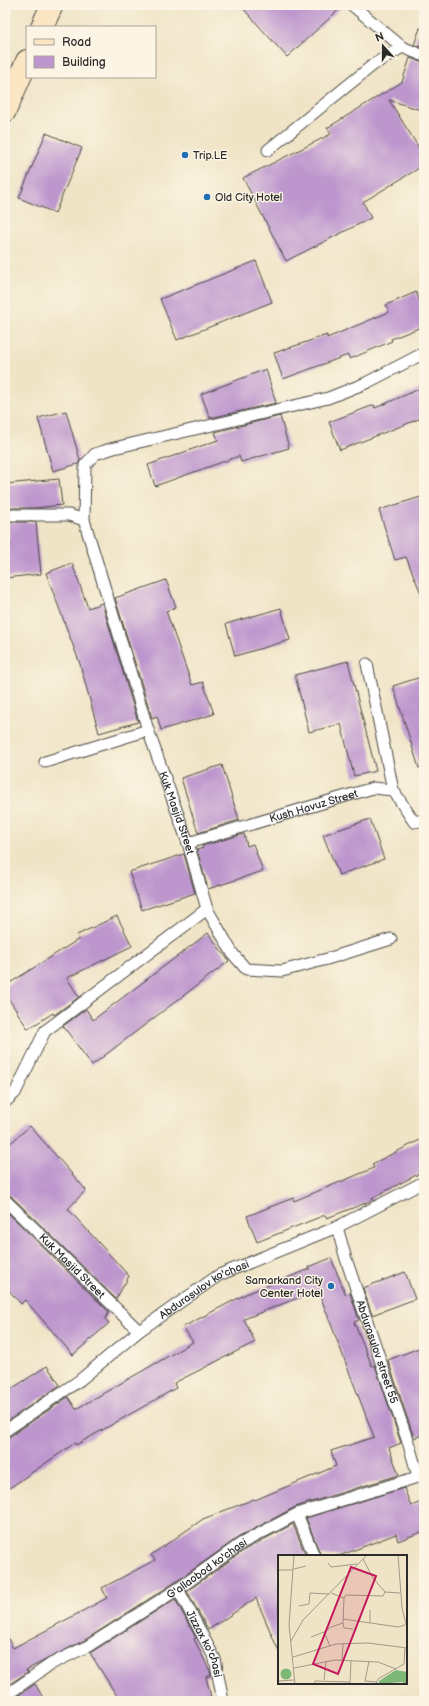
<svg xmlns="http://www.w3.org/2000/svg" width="429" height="1706" viewBox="0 0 429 1706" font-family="'Balsamiq Sans',sans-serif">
<rect width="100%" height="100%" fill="#fcf5e5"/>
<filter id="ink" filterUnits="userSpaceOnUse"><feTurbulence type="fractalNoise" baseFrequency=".025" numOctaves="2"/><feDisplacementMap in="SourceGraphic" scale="8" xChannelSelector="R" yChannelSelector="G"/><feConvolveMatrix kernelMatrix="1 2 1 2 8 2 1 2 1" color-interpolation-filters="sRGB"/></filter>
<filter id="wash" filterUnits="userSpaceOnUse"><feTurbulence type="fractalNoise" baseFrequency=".012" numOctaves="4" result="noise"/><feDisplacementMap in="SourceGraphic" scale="16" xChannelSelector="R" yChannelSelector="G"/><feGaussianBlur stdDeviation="0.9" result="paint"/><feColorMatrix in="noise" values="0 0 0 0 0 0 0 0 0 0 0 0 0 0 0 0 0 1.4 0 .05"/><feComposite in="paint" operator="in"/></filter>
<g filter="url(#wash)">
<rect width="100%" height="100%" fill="#f0e4c6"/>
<g id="blocks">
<path fill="#bd96ce" d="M240,5H344L287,57Z
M420,28H424V48L414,45Z
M410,58L424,63V111L389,100L424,156V165L363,202L371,218L286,261L243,178L331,134L327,128L402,82Z
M46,133L82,148L55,213L19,198Z
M256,261L272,302L177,340L160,299Z
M416,292L424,311V326L391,339L392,341L350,359L348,355L283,379L274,353L327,335V338L389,312L386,305Z
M266,369L276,403L210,418L201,394Z
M424,387V417L340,450L329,422L374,405L375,408Z
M66,411L80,460L78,464L53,471L38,418Z
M280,416L289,448L241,462L239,456L155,486L148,465L218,440L215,432Z
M59,479L62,505L35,508H6L5,484Z
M424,496V598H423L406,557L395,560L379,510Z
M8,522H36L41,574L5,578V538L9,537Z
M72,563L88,608L102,603L138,722L99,733L80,664L46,573Z
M166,580L176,607L166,611L192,685L203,682L214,714L161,730L157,716L152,718L115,598Z
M281,608L290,640L235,656L226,624Z
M348,661L376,771L354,776L341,724L309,732L295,675Z
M424,676V767L419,768L393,686Z
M222,765L239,820L198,833L181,778Z
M370,819L384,859L339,875L323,835Z
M244,834L247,846L253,844L263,871L208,889L197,850L203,848L202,846Z
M184,854L195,893L142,910L129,872Z
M117,916L132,946L67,978L79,997L54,1015L53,1013L28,1029L5,993V986L79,939L77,935Z
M208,933L229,961L92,1065L63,1026L86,1009L93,1020Z
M30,1126L86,1190L68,1209L129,1276L116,1299L10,1195L5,1193V1148Z
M424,1138V1171L372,1198L373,1200L327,1218L325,1215L257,1242L247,1216L293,1198L294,1201L374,1168L372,1164Z
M5,1210L109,1312L105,1319L109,1323L73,1355L25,1300L21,1304L5,1286Z
M331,1258L346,1295L350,1293L359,1320L354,1322L372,1366L375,1365L401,1443L389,1448L399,1475L295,1507L239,1537L174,1583L85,1640L26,1670L28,1672L5,1687V1633L13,1648L107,1598L102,1588L155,1560L151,1555L203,1519L254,1499L255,1500L336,1466L331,1451L374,1437L318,1290L244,1319L255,1342L174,1383L176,1388L76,1445L75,1443L5,1491V1438L9,1437L68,1397L76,1409L193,1342L183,1327L246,1294L310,1269L309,1267Z
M405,1272L415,1299L372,1315L363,1288Z
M424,1346V1434L414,1438L388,1360Z
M47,1366L60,1385L5,1423V1393Z
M404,1488L411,1506L424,1501V1531L398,1541L396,1534L339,1556H321L306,1518Z
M293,1524L306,1556H279V1652L256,1598L208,1630L187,1591L246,1549Z
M175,1599L196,1638L194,1639L210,1671L211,1675L206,1677L212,1701H120L90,1653Z
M35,1684L45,1701H10Z"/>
</g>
</g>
<g filter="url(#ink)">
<use href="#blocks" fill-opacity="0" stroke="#494742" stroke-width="1"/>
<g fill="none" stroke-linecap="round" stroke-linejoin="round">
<g stroke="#494742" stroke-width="13">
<g id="lane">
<path d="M352,5L402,47L424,56"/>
<path d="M268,150L373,65L402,47"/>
<path id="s1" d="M5,515H69L84,520L148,730L188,843L207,909L45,1031L15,1093L5,1102"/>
<path d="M84,520L85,465L95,454L114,448L328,398L366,383L424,353"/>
<path d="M367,664L393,790"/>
<path d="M45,762L148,730"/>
<path id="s2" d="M188,843L373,788L393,790L414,822L424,820"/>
<path d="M207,909L233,954L246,969L282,971L327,959L391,939"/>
<path id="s3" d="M5,1200L139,1331"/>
<path id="s4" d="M337,1227L346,1259L409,1445L418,1476"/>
<path id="s5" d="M5,1431L80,1380L139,1331L219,1275L337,1227L424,1182"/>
<path d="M297,1514L314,1556"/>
<path id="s6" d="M178,1589L215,1659L223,1701"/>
<path id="s7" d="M5,1696L51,1664L88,1646L178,1589L242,1543L297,1514L424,1475"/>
</g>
</g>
<g stroke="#494742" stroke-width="24">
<path id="secondary" d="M42,27L52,5
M5,111L27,61"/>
</g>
<use href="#lane" stroke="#fff" stroke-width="11"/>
<use href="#secondary" stroke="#fbe6c3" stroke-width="22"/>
</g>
</g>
<g fill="#1f6fb2" stroke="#fcf5e5" stroke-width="1.5">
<circle cx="185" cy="155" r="4"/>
<circle cx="207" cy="197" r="4"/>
<circle cx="331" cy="1286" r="4"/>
</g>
<g text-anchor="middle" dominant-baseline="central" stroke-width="3" stroke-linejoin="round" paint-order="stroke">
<g font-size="11" fill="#2b2b2b" stroke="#fcf5e5" text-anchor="start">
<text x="193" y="155">Trip.LE</text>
<text x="215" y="197">Old City Hotel</text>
<text x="323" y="1280" text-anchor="end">Samarkand City<tspan x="323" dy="13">Center Hotel</tspan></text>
</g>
<g font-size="11" fill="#2b2b2b" stroke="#fcf5e5">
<text stroke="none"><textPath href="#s2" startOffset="131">Kush Havuz Street</textPath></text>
<text stroke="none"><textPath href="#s1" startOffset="387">Kuk Masjid Street</textPath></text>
<text stroke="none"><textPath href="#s3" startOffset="94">Kuk Masjid Street</textPath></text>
<text stroke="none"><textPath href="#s5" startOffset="245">Abdurasulov ko'chasi</textPath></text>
<text stroke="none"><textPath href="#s4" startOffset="131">Abdurasulov street 55</textPath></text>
<text stroke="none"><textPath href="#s7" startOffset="239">G'allaobod ko'chasi</textPath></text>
<text stroke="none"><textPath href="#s6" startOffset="61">Jizzax ko'chasi</textPath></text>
</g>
</g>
<g transform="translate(278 1555)">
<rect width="129" height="129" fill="#f0e4c6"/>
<path d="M2.5 119a5.5 5.5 0 1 1 11 0a5.5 5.5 0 1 1-11 0ZM118,115L129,117V129L124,127L101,129V126Z" fill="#7cb776"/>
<path fill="none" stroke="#a19a88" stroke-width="1" d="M16,0L11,70L17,129M120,0L124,53L129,73M85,4L95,23L107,37M50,8L53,12L79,9M16,14L28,11M0,15H15M66,43L68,40L105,41L107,37L122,38M21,51L31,49L32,38L51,39M65,64L120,72L127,70M65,68L66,73L75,74M92,68V55M33,82L46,77M13,86L25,65L89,0M52,91L46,77L53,72L65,68L66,43L53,38M15,102L58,89L90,88L129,93M64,105L65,89M91,106L87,126L99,127M16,113L57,105L100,107L118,114M46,125L48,106M0,126L16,125M36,129L37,126L72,127M72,129L73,105M98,129L100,124L126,109L127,93"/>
<path fill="#c2185b" fill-opacity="0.15" stroke="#c2185b" stroke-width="2" d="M73,12L98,21L60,119L35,109Z"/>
<rect width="129" height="129" fill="none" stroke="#2b2b2b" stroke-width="2"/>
</g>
<rect width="429" height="1706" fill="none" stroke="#fcf5e5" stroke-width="20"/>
<rect x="26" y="26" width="130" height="52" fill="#fcf5e5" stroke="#a8a49b"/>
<rect x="34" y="39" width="20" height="6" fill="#fbe6c3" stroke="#a8a49b"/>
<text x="62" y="46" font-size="12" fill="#2b2b2b">Road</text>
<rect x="34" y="56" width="20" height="12" fill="#bd96ce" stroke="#a8a49b"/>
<text x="62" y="66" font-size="12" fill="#2b2b2b">Building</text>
<g transform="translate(383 46) rotate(339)" stroke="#fcf5e5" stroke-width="3" paint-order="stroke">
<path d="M0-3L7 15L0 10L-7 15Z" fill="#2b2b2b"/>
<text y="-6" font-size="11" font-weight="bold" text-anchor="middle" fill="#2b2b2b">N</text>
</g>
</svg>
